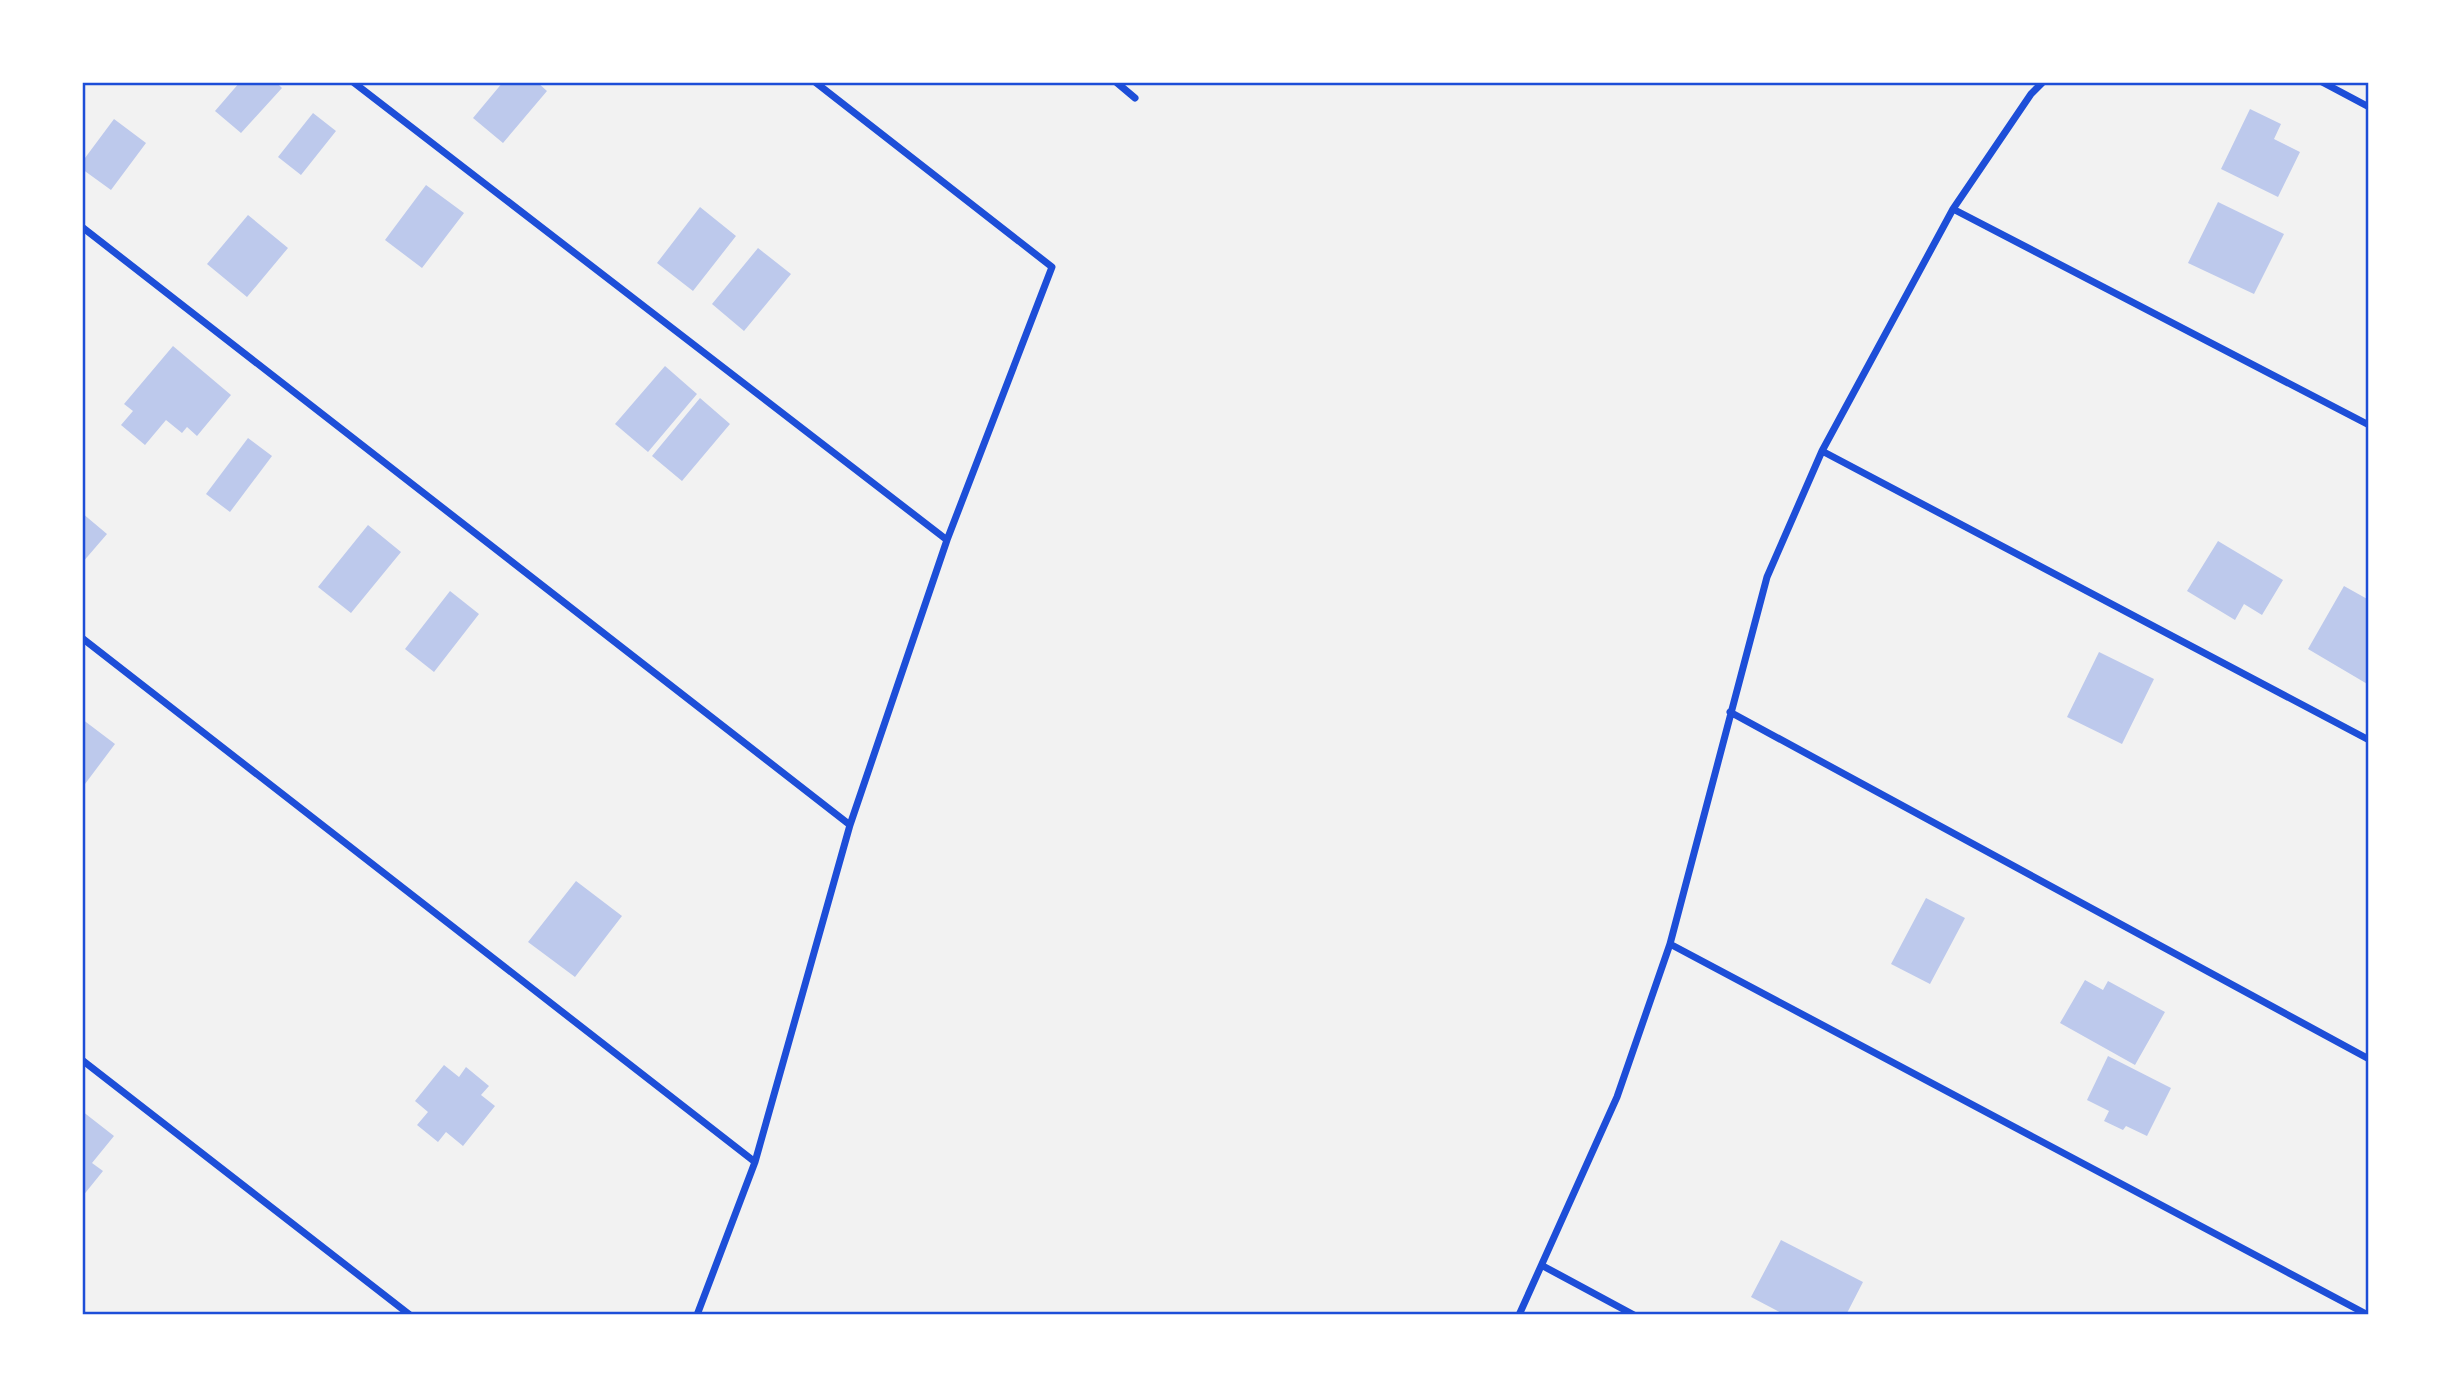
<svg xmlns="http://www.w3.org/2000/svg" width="2451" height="1397" viewBox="0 0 2451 1397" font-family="'Exo 2',sans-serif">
<rect width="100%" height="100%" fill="#f2f2f2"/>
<path fill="#bdc9ec" d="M240,82H276L282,88L241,133L215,111Z
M503,82H537L547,91L503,143L473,118Z
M2250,109L2281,124L2274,139L2300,152L2278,197L2221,169Z
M313,113L336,131L301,175L278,157Z
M114,119L146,143L111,190L82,169V162Z
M426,185L464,213L422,268L385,240Z
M2218,202L2284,234L2254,294L2188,263Z
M700,207L736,236L693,291L657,263Z
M248,215L288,248L247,297L207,264Z
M758,248L791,274L744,331L712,304Z
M173,346L231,395L197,436L187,427L182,433L166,420L145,445L121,425L133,411L124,404Z
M665,366L697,394L648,452L615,424Z
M700,398L730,424L682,481L652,456Z
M248,438L272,456L230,512L206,494Z
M82,513L107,534L82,563Z
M368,525L401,552L351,613L318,587Z
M2218,541L2283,580L2262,615L2244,604L2235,620L2187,591Z
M2344,586L2369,600V685L2308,649Z
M450,591L479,614L434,672L405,649Z
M2099,652L2154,679L2122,744L2067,717Z
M82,719L115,744L82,788Z
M576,881L622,916L575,977L528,942Z
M1926,898L1965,918L1930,984L1891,964Z
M2085,980L2103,990L2108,981L2165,1012L2135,1065L2060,1023Z
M2108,1056L2171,1088L2147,1136L2126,1126L2123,1130L2104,1121L2109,1111L2087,1100Z
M444,1065L459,1077L466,1067L489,1086L481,1095L495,1106L463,1146L446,1132L438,1142L417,1125L428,1112L415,1101Z
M82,1111L114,1136L92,1163L103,1171L82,1197Z
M1781,1240L1863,1282L1846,1315H1785L1751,1297Z"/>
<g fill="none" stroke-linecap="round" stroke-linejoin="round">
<path stroke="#1d4ed8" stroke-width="7" d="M353,82L947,540
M1116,82L1135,98
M2322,82L2369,107
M1953,209L2369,425
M82,227L850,825
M1822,451L2369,740
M82,638L755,1162
M1730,712L2369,1059
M1670,944L2368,1315
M82,1060L410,1315
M1543,1266L1634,1315
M697,1315L755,1162L850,825L947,540L1052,267L815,82
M1519,1315L1617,1097L1670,944L1767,577L1822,451L1953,209L2031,94L2043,82"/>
</g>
<rect width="2451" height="1397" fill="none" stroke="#ffffff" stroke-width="168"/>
<rect x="84" y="84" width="2283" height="1229" fill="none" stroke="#1d4ed8" stroke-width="2.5"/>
</svg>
